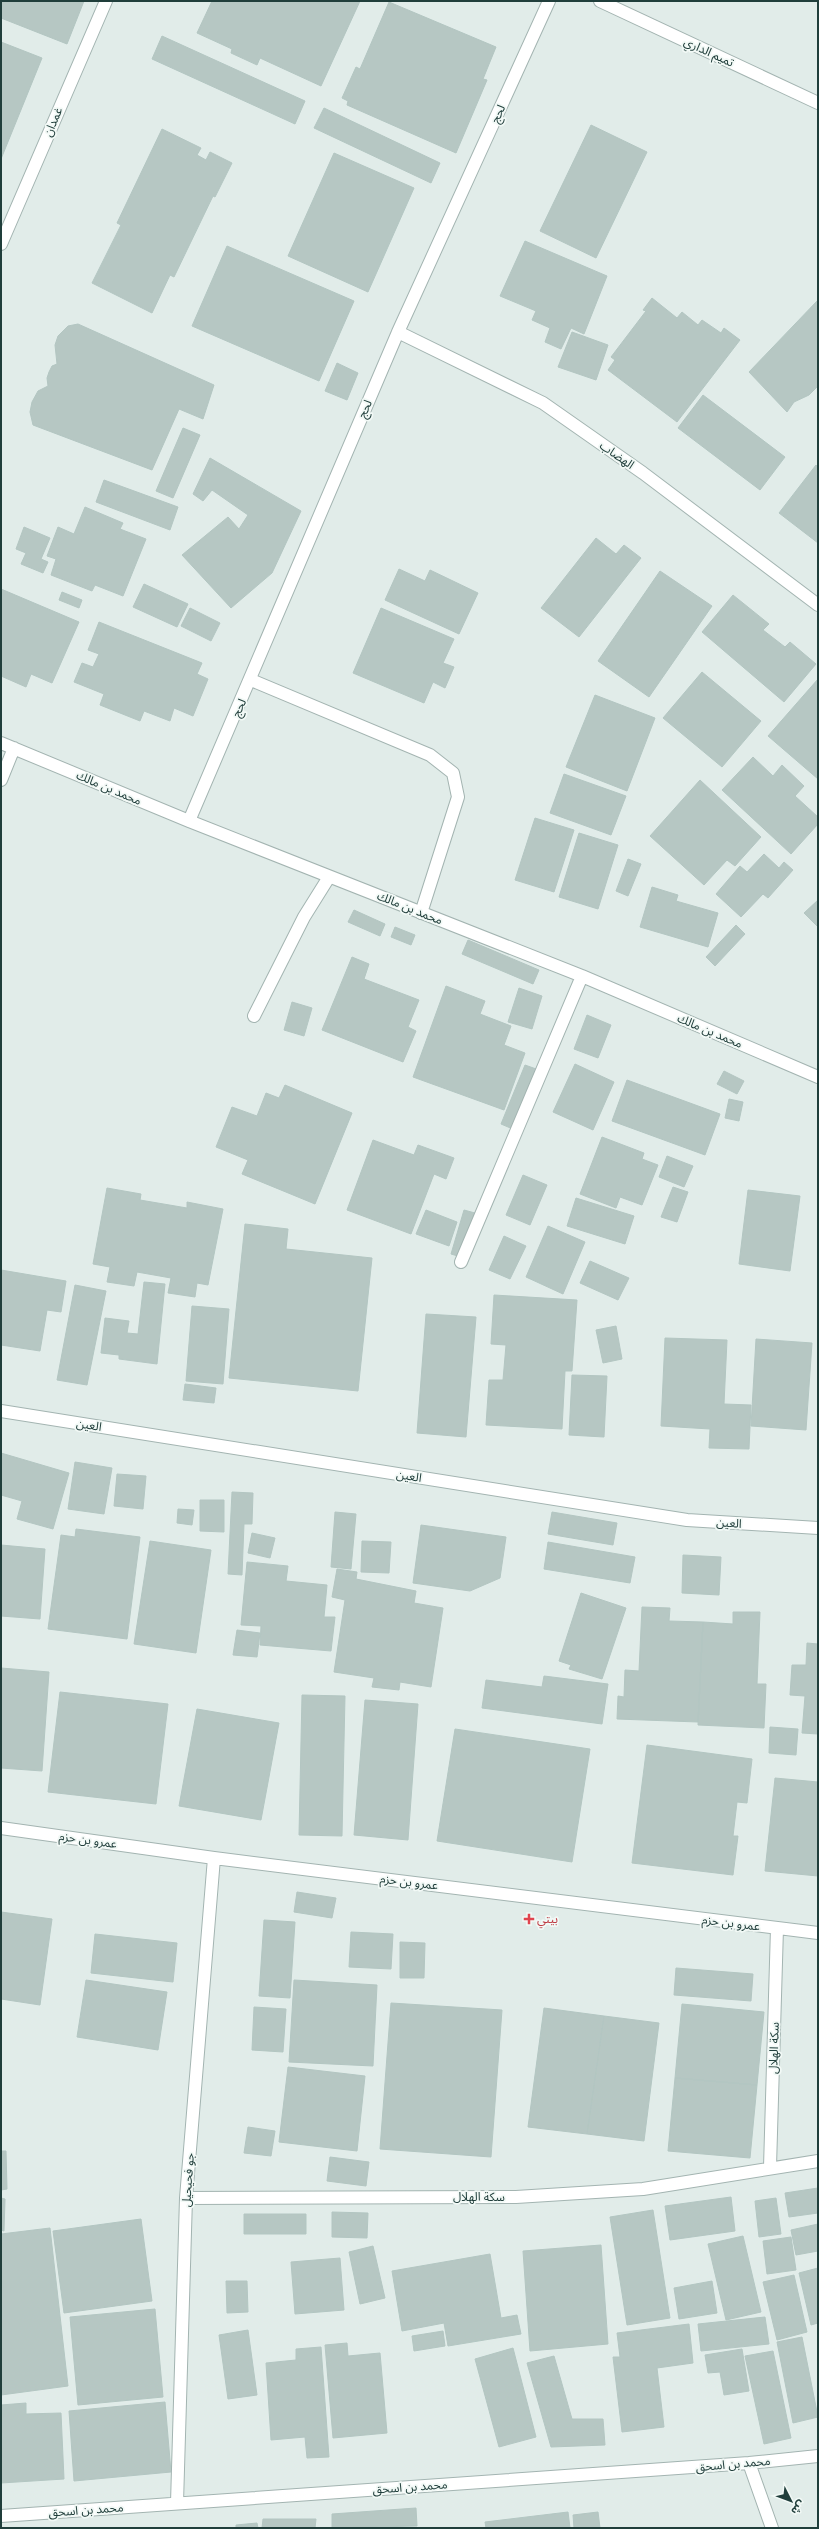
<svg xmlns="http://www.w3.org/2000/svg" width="819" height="2529" viewBox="0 0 819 2529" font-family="'Nunito Sans','Noto Sans Arabic',sans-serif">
<rect width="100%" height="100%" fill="#e1ece9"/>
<path fill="#b6c7c3" stroke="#b3c6c2" d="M1,1H84L67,44L1,18Z
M212,1H360L321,86L260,58L257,65L231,53L232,49L197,33Z
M389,2L496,47L483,79L487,80L456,153L347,105L348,101L342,98L356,67L360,69Z
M162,36L305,101L295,124L152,59Z
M1,42L42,58L1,159Z
M324,108L440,163L431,183L314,128Z
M591,125L647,152L596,258L540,231Z
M162,129L201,148L197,155L206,160L210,152L232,163L215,197L213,196L174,277L170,275L152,313L92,283L121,225L117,223Z
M334,153L414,188L368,292L288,256Z
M525,241L607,276L584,334L571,328L561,349L545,342L550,328L532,320L536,311L500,296Z
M227,246L354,301L319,381L192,326Z
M652,298L677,318L682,312L698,325L702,320L721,333L724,328L740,340L677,422L608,370L615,360L611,357L646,311L643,310Z
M818,300V386L809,395L794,402L787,412L749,372Z
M78,324L214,385L203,419L179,409L152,470L33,425L30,412L32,402L38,391L48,386L47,378L49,372L52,366L57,364L55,345L58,336L68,326Z
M572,332L608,345L596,380L558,367Z
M337,363L358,373L347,400L325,391Z
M703,395L785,457L760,490L678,428Z
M183,428L200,435L173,498L156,491Z
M210,458L301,511L272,573L231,608L182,555L228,517L239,529L248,515L212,490L203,501L193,494Z
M816,465L818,467V543L779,513Z
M104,480L178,507L170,530L96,502Z
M85,507L123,523L120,529L146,539L123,596L95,585L92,591L51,575L56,559L47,556L58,527L74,534Z
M24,527L50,538L41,559L48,562L43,573L21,564L26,553L16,549Z
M596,538L616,554L624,545L641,558L579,637L541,608Z
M399,569L425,581L430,570L478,593L459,634L385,600Z
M660,571L712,606L649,697L598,661Z
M144,584L188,604L177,627L133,607Z
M1,589L79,622L52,683L31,674L26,687L1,676Z
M62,592L82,600L79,608L59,600Z
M733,595L769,624L763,630L785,647L790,642L816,664L784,702L702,632Z
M190,608L220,623L211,641L181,626Z
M381,608L454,639L443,663L454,667L445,688L433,682L424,703L353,673Z
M99,622L202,663L197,674L208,679L193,716L174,708L170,721L144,711L140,721L100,705L104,694L74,682L82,663L93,667L99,654L88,650Z
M702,672L761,721L722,767L663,718Z
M818,679V779L768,736Z
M595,695L655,718L627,791L566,767Z
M753,757L773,776L782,765L804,786L795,796L818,817V824L791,854L722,790Z
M564,774L626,796L611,835L550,813Z
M700,780L761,837L735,866L727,860L704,885L650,836Z
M535,818L574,830L554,892L515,880Z
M579,833L618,845L598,909L559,897Z
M764,854L779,868L784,862L793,870L768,898L763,894L741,917L716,894L740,866L747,872Z
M628,859L641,864L628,896L616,891Z
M652,887L678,895L676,901L718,913L708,947L640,927Z
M818,900V927L804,913Z
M354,910L385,924L380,936L348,922Z
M736,925L745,934L715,966L706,957Z
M395,927L415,935L411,945L391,937Z
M468,940L539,970L533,984L462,954Z
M352,957L369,964L364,979L419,1000L408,1027L416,1031L403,1062L322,1030Z
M446,986L485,1001L480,1014L511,1026L504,1045L525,1053L504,1110L413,1077Z
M519,988L542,996L532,1029L508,1022Z
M292,1002L312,1008L304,1036L284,1030Z
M587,1015L611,1025L598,1058L574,1049Z
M575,1064L614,1082L593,1130L553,1112Z
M525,1065L539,1070L515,1130L501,1124Z
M724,1071L744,1081L737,1094L717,1084Z
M627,1080L720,1114L705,1155L612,1121Z
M285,1085L352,1113L315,1204L242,1174L248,1160L216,1147L232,1107L257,1116L266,1093L279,1098Z
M729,1099L743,1102L739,1121L725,1118Z
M602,1137L644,1153L642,1159L658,1165L642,1205L620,1197L616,1208L580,1194Z
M373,1140L414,1155L418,1145L454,1158L446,1179L434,1174L411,1234L347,1210Z
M667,1156L693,1166L684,1187L659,1177Z
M523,1175L547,1185L530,1225L506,1215Z
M673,1187L688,1192L677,1222L661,1217Z
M107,1188L141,1194L140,1200L187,1208V1202L223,1209L208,1285L197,1283L195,1297L168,1293L171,1278L137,1272L134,1286L107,1282L110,1267L93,1264Z
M748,1190L800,1196L790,1271L739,1264Z
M576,1198L634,1216L625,1244L567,1226Z
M426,1210L457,1222L449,1246L416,1234Z
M464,1210L475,1213L461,1257L451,1254Z
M245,1224L288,1229L286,1249L372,1258L358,1391L229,1378Z
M548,1226L585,1242L563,1294L526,1277Z
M504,1236L526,1246L510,1279L489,1270Z
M590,1261L629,1278L618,1300L580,1283Z
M1,1270L66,1281L61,1312L47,1310L40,1351L1,1345Z
M144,1282L165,1284L157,1364L119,1359V1355L101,1353L105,1318L129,1321L127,1333L138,1334Z
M75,1285L106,1291L87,1385L57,1380Z
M494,1295L577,1300L572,1371H565L562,1429L486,1425L489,1380H503L506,1345L491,1344Z
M192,1306L229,1309L223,1384L186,1381Z
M426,1314L476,1317L466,1437L417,1433Z
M616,1326L622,1359L603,1363L596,1330Z
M665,1338L727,1340L724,1404L751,1405L749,1449L709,1448L710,1429L661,1426Z
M756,1339L812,1343L806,1430L751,1426Z
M572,1375L607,1376L604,1437L569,1435Z
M185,1384L216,1388L214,1403L183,1400Z
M1,1453L69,1473L53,1529L17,1519L22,1501L1,1495Z
M75,1462L112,1468L104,1514L68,1509Z
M117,1474L146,1476L143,1509L114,1506Z
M232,1492L253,1493L252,1524H244L242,1575L228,1574Z
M200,1500H224V1532L200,1531Z
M178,1509L194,1510L192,1525L177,1523Z
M335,1512L356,1514L351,1569L331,1567Z
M552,1512L617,1523L613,1545L548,1534Z
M421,1525L506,1537L500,1578L470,1591L413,1583Z
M76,1529L140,1537L127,1639L48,1629L61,1535L75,1537Z
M252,1533L275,1538L270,1558L248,1553Z
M150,1541L211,1550L196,1653L134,1644Z
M362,1541L391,1542L389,1573L361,1572Z
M548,1542L635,1557L630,1583L544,1569Z
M1,1545L45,1549L40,1619L1,1616Z
M683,1555L721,1557L719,1595L682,1593Z
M247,1562L288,1566L286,1581L327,1585L324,1617H335L331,1651L260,1645L261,1626L241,1625Z
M337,1569L357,1572L356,1579L416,1591L414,1603L443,1608L431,1687L400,1682L399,1690L372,1687L374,1678L334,1672L345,1600L332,1597Z
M581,1593L626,1608L602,1679L569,1669L571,1665L559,1661Z
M642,1607L670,1608L669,1621L703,1622L698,1722L617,1719L618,1696L624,1697L625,1670L639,1671Z
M733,1612H760L757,1684H766L764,1728L698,1725L703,1622L733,1624Z
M237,1630L260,1633L257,1657L233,1655Z
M807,1643L818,1644V1734L802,1733L805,1696L790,1695L792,1665H806Z
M1,1668L49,1672L42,1771L1,1768Z
M544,1676L608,1684L602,1724L482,1708L486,1680L542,1687Z
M60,1692L168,1704L156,1804L48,1792Z
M302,1695L345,1696L342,1836L299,1835Z
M365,1700L418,1704L408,1840L354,1835Z
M197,1709L279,1723L261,1820L179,1806Z
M770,1727L798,1729L796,1755L769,1753Z
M455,1729L590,1749L572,1862L437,1841Z
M647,1745L752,1759L747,1803L737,1802L733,1836H738L733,1875L632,1863Z
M775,1778L818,1782V1876L765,1871Z
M297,1892L336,1898L332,1918L294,1912Z
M1,1912L52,1919L40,2005L1,1999Z
M264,1920L295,1922L290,1998L259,1996Z
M351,1932L393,1934L391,1969L349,1967Z
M95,1934L177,1943L173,1982L91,1973Z
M400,1942L425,1943L424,1978H400Z
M676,1968L753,1974L751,2001L674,1995Z
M86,1980L167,1992L158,2050L77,2037Z
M294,1980L377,1985L373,2066L289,2062Z
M391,2003L502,2010L491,2157L380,2149Z
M682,2004L764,2012L757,2085L675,2078Z
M254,2007L286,2009L283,2052L252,2050Z
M544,2008L604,2016L587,2134L528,2127Z
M604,2016L659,2023L644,2141L587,2134Z
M288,2067L365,2076L357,2151L279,2142Z
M675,2078L757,2085L750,2158L668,2151Z
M248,2127L275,2131L271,2156L244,2153Z
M1,2151H6L7,2189L1,2190Z
M330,2157L369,2162L366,2186L327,2181Z
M818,2188V2213L789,2217L785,2193Z
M731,2197L735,2231L670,2240L665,2206Z
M1,2198L5,2199L4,2231L1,2230Z
M776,2198L781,2234L759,2237L755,2201Z
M653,2210L670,2318L627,2325L610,2217Z
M332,2212L368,2213L367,2238L332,2237Z
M244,2214H306V2234H244Z
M141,2219L152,2301L64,2313L53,2231Z
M818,2224V2251L796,2255L791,2230Z
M50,2228L68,2386L1,2395V2234Z
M743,2236L761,2312L726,2320L708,2244Z
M791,2237L796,2270L767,2274L763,2241Z
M601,2245L608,2344L530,2351L523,2251Z
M373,2246L385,2298L360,2304L349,2252Z
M490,2254L501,2318L517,2315L521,2334L448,2346L444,2323L402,2331L392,2271Z
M340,2258L344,2310L295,2314L291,2262Z
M818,2268V2323L811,2325L799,2273Z
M794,2275L807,2332L777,2340L763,2282Z
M226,2281H247L248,2312L227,2313Z
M712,2281L717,2313L679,2319L674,2288Z
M155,2309L163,2397L78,2405L70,2317Z
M765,2317L769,2344L701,2351L698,2324Z
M689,2324L693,2363L657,2368L664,2427L622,2432L613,2357H620L617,2333Z
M248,2330L257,2395L228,2399L219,2335Z
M443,2331L445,2346L414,2351L412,2336Z
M802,2337L818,2417L793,2423L777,2342Z
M347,2343L348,2356L380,2353L387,2433L333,2438L325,2345Z
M321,2347L329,2457L307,2458L305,2437L271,2440L266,2363L296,2360V2349Z
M513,2348L536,2437L499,2447L475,2359Z
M742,2349L749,2391L724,2395L720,2372L708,2373L705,2355Z
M773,2351L791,2438L764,2444L745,2356Z
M554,2356L572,2419H603L605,2445L551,2447L527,2363Z
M165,2402L171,2472L74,2481L69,2411Z
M26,2403V2414L61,2413L64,2479L1,2483V2405Z
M416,2508L417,2526L332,2528V2514Z
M568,2512L570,2528H486L485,2522Z
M598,2512L600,2528H574L573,2515Z
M263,2519H316L315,2528H262Z
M257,2523L258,2528H236V2525Z"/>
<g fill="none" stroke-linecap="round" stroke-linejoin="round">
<g stroke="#a3b4b1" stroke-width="14">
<path id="service" d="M251,680L430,755L453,773L458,797L421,913
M254,1016L304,917L329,877"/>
</g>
<g stroke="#a3b4b1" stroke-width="14">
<path id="minor" d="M600,1L818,103
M1,244L106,1
M398,332L543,403L643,473L818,605
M1,743L189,821L582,976L818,1077
M1,780L14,748
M189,821L398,332L549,1
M461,1262L582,976
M1,1411L687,1520L818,1528
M1,1828L214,1858L818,1933
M770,2167L777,1928
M186,2198L516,2197L643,2189L818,2161
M749,2463L772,2528
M177,2503L186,2198L214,1858
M1,2516L749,2463L818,2456"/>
</g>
<use href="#service" stroke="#fff" stroke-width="12"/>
<use href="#minor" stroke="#fff" stroke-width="12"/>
</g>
<path fill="#e0444e" stroke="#f2f9f6" stroke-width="1.5" d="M527 1913h4v4h4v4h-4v4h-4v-4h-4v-4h4z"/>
<g text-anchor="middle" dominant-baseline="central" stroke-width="3.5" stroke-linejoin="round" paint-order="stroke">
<g font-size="12" fill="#203e3b" stroke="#f2f9f6">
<text transform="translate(709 52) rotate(25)">تميم الداري</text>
<text transform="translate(498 114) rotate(-66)">لحج</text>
<text transform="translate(53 122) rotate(-67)">غمدان</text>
<text transform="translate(365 409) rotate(-67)">لحج</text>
<text transform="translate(617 455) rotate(35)">الهضاب</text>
<text transform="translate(239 708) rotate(-66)">لحج</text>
<text transform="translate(109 788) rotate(23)">محمد بن مالك</text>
<text transform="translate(410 908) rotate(22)">محمد بن مالك</text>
<text transform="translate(710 1031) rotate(23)">محمد بن مالك</text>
<text transform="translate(89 1425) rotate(9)">العين</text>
<text transform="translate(409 1476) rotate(9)">العين</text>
<text transform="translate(729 1523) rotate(4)">العين</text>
<text transform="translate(88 1840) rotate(8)">عمرو بن حزم</text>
<text transform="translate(409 1882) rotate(7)">عمرو بن حزم</text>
<text transform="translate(731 1923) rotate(7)">عمرو بن حزم</text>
<text transform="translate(774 2048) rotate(-88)">سكة الهلال</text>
<text transform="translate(188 2180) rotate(-86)">جو فحيحيل</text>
<text x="479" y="2197">سكة الهلال</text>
<text transform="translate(733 2464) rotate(-5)">محمد بن اسحق</text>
<text transform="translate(410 2487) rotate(-4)">محمد بن اسحق</text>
<text transform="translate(86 2510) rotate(-4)">محمد بن اسحق</text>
</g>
<g font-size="12" fill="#be3a42" stroke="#f2f9f6" text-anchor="start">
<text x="537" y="1919">بيتي</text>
</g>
</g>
<rect width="819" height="2529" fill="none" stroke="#203e3b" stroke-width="4"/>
<g transform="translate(791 2501) rotate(132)" stroke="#f2f9f6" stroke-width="3" paint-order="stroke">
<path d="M0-3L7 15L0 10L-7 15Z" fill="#203e3b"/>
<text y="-6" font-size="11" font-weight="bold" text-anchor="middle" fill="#203e3b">ش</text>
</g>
</svg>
